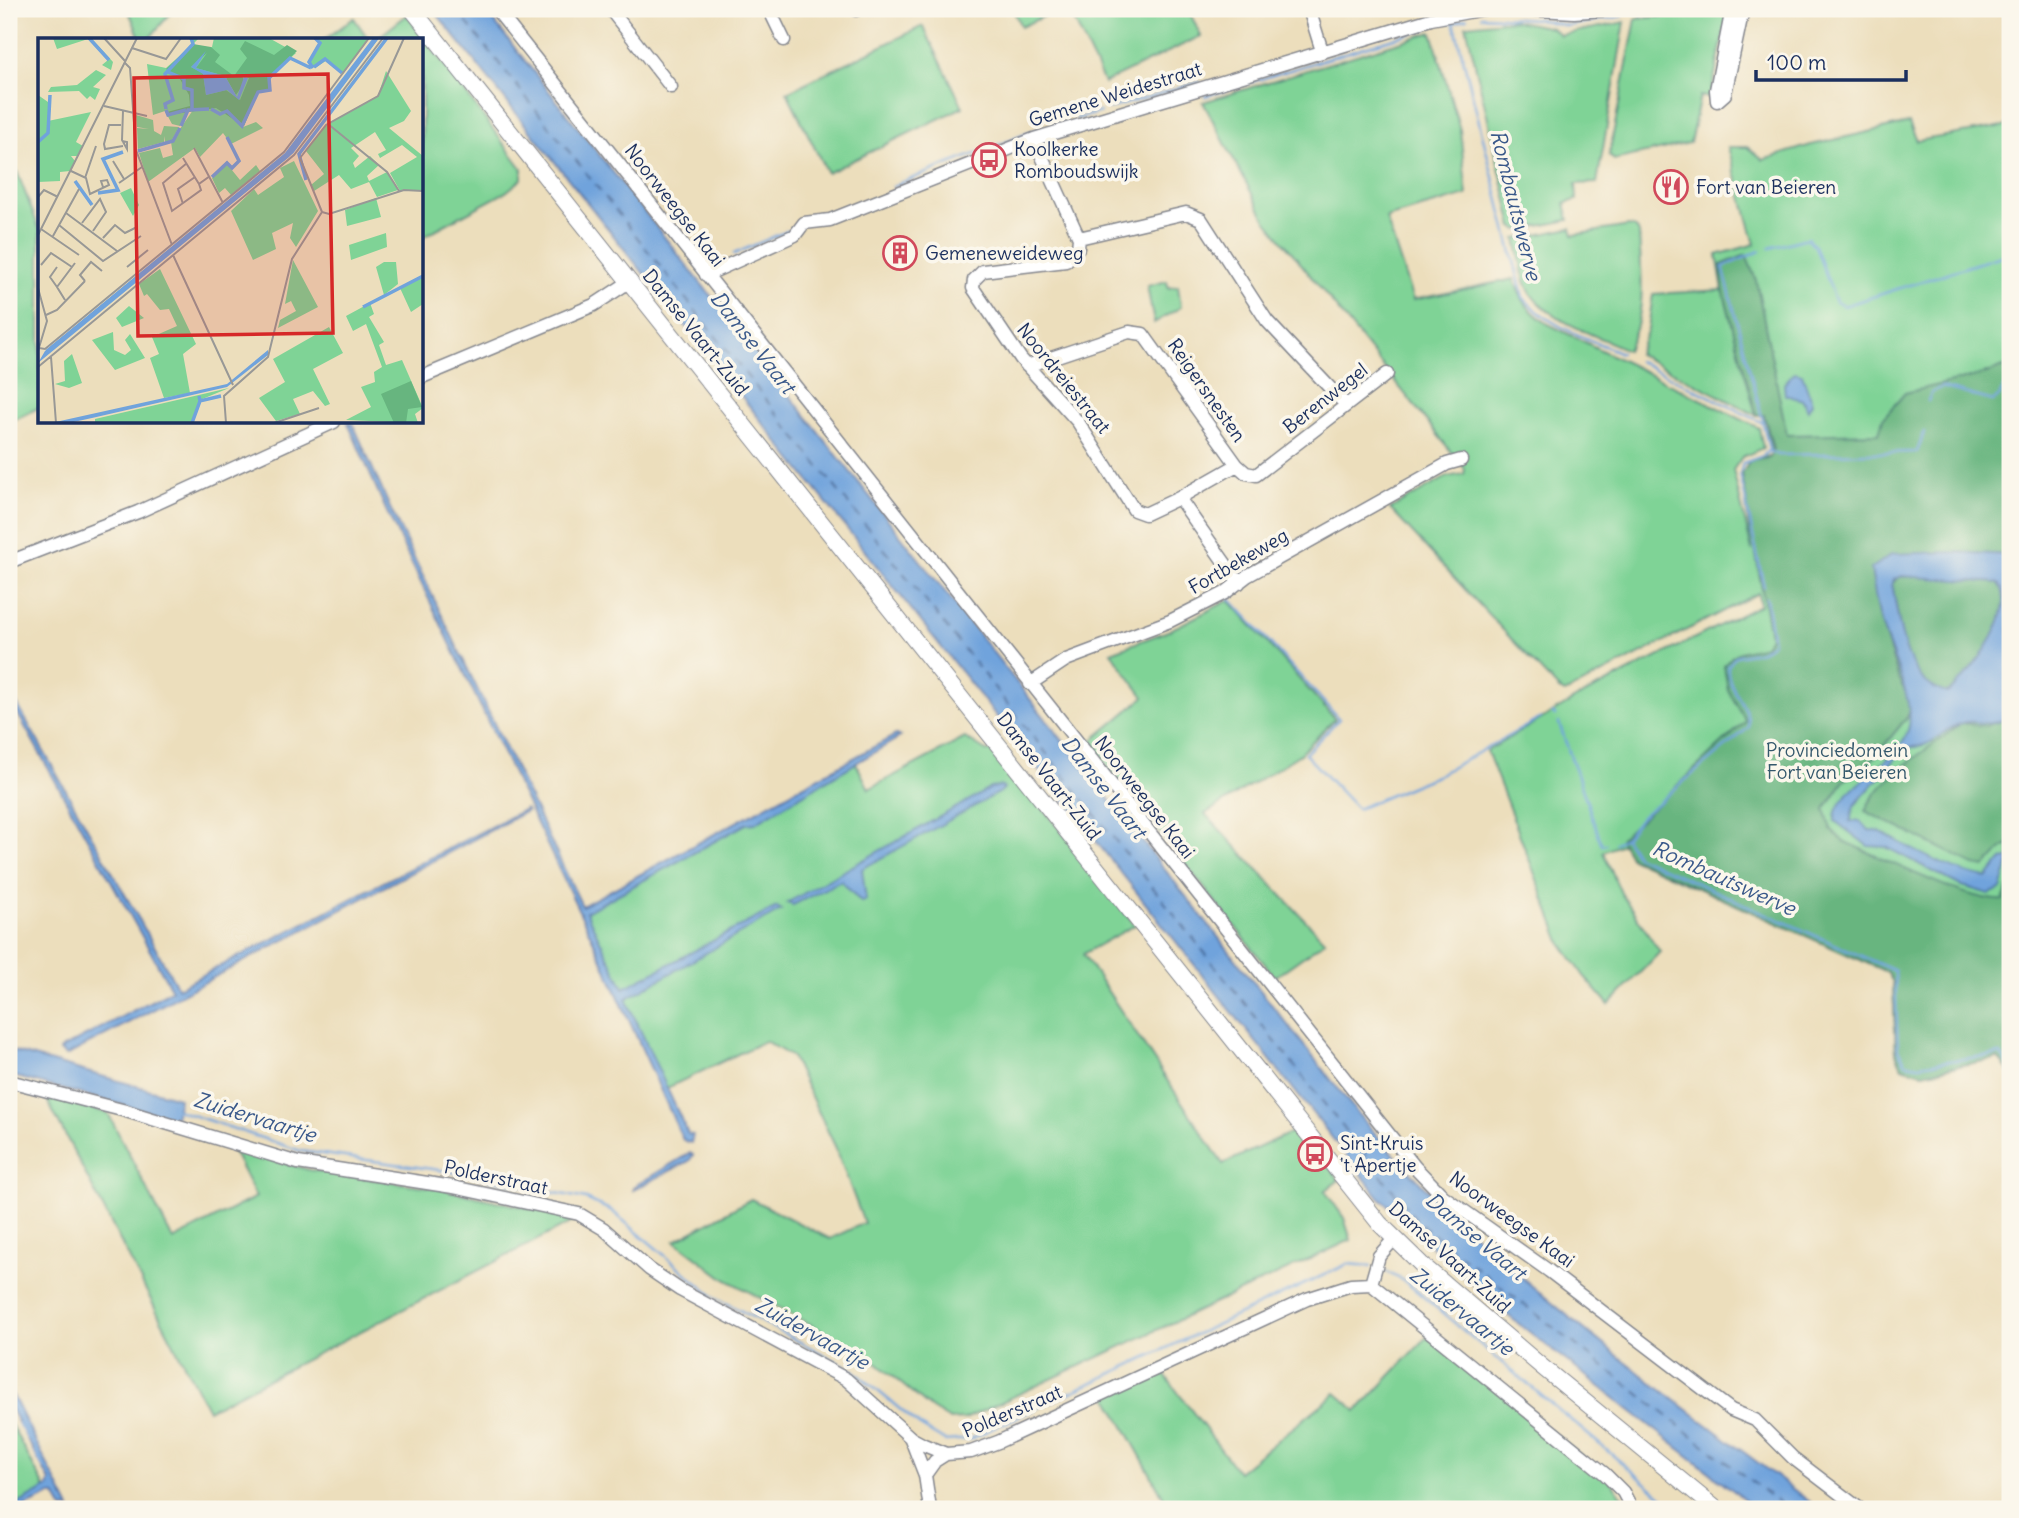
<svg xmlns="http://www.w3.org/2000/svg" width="2019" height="1518" viewBox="0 0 2019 1518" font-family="Delius,sans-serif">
<rect width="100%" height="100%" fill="#fbf7ec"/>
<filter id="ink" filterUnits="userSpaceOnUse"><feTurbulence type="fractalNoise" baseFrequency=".0143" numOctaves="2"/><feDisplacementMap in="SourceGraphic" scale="14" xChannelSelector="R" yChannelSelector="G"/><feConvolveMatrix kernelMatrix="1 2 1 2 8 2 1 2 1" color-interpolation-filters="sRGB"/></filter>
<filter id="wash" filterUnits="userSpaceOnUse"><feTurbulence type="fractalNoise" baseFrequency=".00686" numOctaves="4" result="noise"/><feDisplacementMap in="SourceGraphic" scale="28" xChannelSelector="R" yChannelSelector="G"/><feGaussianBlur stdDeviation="1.57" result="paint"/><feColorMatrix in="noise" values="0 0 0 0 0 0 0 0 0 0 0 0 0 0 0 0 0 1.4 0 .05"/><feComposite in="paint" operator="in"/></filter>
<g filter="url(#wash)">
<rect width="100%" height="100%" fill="#ecdebc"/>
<path fill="#7fd396" stroke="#4d817a" stroke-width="2" d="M128,9H174L148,40H141Z
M1013,9H1059L1021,27Z
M1103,9H1188L1201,36L1104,83L1075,22Z
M1707,12L1728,14L1710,98L1700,96L1690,143L1614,160L1609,155L1636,19Z
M407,15L522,168V179L506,192L422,237V40H375Z
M354,18L369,40H324Z
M1512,20L1552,28L1560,35L1625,22L1597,183L1576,184L1577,200L1565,203L1569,220L1519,230L1513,227L1466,25Z
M923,26L963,107L827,173L787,92Z
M1432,32L1460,130L1467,195L1386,218L1413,300L1514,279C1521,301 1529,311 1548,324L1759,428L1763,448L1742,457L1733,470L1752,551L1742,474L1750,461L1772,455L1764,415H1756L1638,354L1648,329L1653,294L1723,290L1717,255L1755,244L1728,147H1747L1763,160L1811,145L1909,123L1917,141L2010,125V1072L1998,1058L1923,1073L1902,1067L1896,1053L1893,982L1887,972L1631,858L1624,843L1603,852L1621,893L1660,952L1609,1005L1584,976L1562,944L1487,751L1579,697L1760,605L1758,593L1565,693L1559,690L1390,509L1447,477L1464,474L1465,469L1266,220L1203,102Z
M9,151L40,231V407L9,422Z
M1629,226L1636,228L1639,233C1641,274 1648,313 1627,350C1600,337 1545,319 1530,292C1521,277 1520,255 1516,239L1571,228L1573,235Z
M1167,281L1168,288L1178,286L1181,307L1154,323L1147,286Z
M1229,600L1335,719L1300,754L1205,814L1325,941L1275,977L1089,743L1144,697L1111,652L1168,631Z
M965,738L986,751H998L1135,925L1083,954L1223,1164L1299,1129L1339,1180L1325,1191L1344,1218L1351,1240L965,1419L950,1420L932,1409L864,1353L725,1279L675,1241L751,1199L830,1239L864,1223L835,1146L792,1057L765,1041L663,1090L583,910L855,761L869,789Z
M45,1096L108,1113L173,1240L256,1197L232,1149L310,1170L442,1189L578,1219L208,1410Z
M1427,1337L1605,1474L1632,1509H1170L1107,1396L1161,1370L1238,1472L1336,1393L1357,1411Z
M9,1421L48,1493L9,1509Z"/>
<path fill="#67b57f" stroke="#41726e" stroke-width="2" d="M1746,255L1756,280L1787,435L1879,433L1883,418L1905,393L1981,375L2007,366L2010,356V555L1951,552L1871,569L1880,619L1899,680L1910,699L1908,716L1875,757L1844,781L1825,809L1831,829L1843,841C1878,856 1970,903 2003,900L2010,885V1072L1998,1058L1923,1073L1902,1067L1896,1053L1893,982L1887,972L1631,858L1620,839L1746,721L1728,690L1724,666C1735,649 1747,651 1765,646L1770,636L1742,474L1750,461L1769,458L1773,449L1764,415H1756L1723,290L1721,265Z
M1928,576L1999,583C2019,614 1973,674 1947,693C1901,682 1901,623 1892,584L1898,577Z
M2010,717V845L2003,848L1985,867L1974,865L1865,811C1879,776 1932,748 1961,723L1986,726Z"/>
<path fill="#70a3dc" stroke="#46699d" stroke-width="2" fill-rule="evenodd" d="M433,9H484L1359,1115C1491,1271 1658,1386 1819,1509H1757L1492,1303L1381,1199Z
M1794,372L1802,374L1812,403L1808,410L1803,400L1785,395L1784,384Z
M348,423L353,424L390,508L582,906L896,735L900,737L755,823L746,824L586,912L624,988L777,907L781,910L626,999L688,1134L693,1135L691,1143L683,1140L593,940L386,510Z
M1951,552L2010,555V717C1984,730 1980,718 1962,723C1939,730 1935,749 1906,747L1854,806L1850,822L1860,821L1869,830L1881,832C1909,848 1956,874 1987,878L2002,860L2010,859L2001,889L1989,894L1959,885L1886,847L1868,846L1835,821C1832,788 1903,764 1909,726C1914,700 1889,650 1881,622C1876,605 1874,587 1871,569L1892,554ZM1902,576L1999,583C2019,613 1972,674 1947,693C1902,682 1900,622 1892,584L1894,579Z
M9,690L178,988L525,809L527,811L66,1056L60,1051L63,1048L172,990L9,698Z
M1001,786L1004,789L1000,792L862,869L866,900L861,902L841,881L793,905L787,903L991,788Z
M9,1050L179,1098L175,1119L9,1075Z
M690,1153L693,1155L689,1161L633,1190V1187Z
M9,1389L17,1404L70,1509H63L55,1495H51L20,1509H9L48,1487L50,1481L9,1406Z"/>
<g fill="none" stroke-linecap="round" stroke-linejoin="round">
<path stroke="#70a3dc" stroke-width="2.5" d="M1640,14L1716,9
M1481,16L1538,19L1568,26L1623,16
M1446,22H1454L1523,297C1547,326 1587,338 1621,353
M1454,22L1467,18
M1205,96L1427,28
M1108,109L1200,82
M1076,119L1100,112
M1053,125L1064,122
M893,186L1039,129
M1770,248L1807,238L1815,246L1836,302L1844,306L2010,253
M1760,251L1723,267L1763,421
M734,254L787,231
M1638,361L1763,423L1769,450L1763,456L1743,463L1740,474L1764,587
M1928,401L1931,393L1942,387L1993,401L2000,396L2010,374
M1768,451L1779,455L1917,452L1924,432
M1227,595L1339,719L1305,754L1357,809L1436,776L1541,718
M1766,598L1773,642L1762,651L1736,656L1728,666C1725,689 1752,706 1748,728L1641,817L1625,838L1636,856L1895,971L1898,1050L1906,1063L1919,1065L2000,1054L2010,1066
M1552,713L1555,715
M1559,723L1602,845L1606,844
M1615,843L1625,838
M174,1109L301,1151L447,1171L586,1199L612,1211L713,1296L853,1370L920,1426L945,1441L970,1439L1348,1264L1371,1266
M1380,1268L1407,1283L1677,1509
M19,1424L28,1439
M35,1451L43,1467"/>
<path stroke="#39588a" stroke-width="2" stroke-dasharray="9 7" stroke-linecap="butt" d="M456,9L1419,1223L1787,1509"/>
</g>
</g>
<g filter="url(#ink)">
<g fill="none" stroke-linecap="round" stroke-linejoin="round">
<g stroke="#84868d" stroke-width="15">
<path id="minor" d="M496,9L1415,1167L1443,1196L1549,1271L1731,1410L1755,1420L1793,1458L1860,1509
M610,9L671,87
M769,9L784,40
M855,9L856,10
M1309,9L1322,51
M1522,9L1574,12L1617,9
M1717,101L1725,94L1743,9
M1717,101L1716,90L1732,9
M1034,139L1079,238L1078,248L1066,261L983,271L974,280L973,288L1021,359L1078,422L1134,510L1145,514L1179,498L1239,583
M1079,238L1186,213L1201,219L1267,321L1346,405
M706,275L795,235L804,223L830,220L1034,139L1431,19L1484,9
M1027,366L1129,332L1143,334L1237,465
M422,377L594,305L629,282
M1179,498L1237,465L1246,473L1256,475L1387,374
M9,562L138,512L334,422
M1030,684L1066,660L1170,621L1225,593L1247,576L1447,464L1461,460
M9,1081L126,1111L298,1163L453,1187L579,1214L604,1229L649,1269L680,1290L846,1379L911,1438L924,1445L946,1454L971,1452L998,1442L1307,1299L1351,1285L1371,1284L1605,1474L1623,1492L1632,1509
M1371,1284L1379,1256L1394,1239
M911,1439L925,1475
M930,1509L925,1475L935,1461L946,1454"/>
</g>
<g stroke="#84868d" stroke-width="18">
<path id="tertiary" d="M412,9L1380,1224L1421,1264L1541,1366L1716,1509"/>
</g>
<use href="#minor" stroke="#fff" stroke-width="12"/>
<use href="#tertiary" stroke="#fff" stroke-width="16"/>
</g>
</g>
<defs>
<g id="bus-ring" transform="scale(1.75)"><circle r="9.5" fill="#fbf7ec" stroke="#d1495b" stroke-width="1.5"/><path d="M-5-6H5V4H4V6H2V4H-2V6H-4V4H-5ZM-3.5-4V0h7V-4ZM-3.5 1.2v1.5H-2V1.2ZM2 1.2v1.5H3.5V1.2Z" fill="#d1495b"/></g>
<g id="restaurant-ring" transform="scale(1.75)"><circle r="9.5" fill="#fbf7ec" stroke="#d1495b" stroke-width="1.5"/><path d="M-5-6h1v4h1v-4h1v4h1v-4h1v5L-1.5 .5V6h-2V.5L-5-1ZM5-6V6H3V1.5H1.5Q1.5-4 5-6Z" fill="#d1495b"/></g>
<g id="building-ring" transform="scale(1.75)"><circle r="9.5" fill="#fbf7ec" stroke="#d1495b" stroke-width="1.5"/><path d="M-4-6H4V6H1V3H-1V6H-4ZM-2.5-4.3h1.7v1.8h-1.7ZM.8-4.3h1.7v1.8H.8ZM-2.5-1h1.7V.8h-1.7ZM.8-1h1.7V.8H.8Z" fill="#d1495b"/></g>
</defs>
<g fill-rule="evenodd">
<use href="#bus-ring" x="989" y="160"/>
<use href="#restaurant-ring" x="1671" y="187"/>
<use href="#building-ring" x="900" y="253"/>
<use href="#bus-ring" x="1315" y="1154"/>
</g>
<g text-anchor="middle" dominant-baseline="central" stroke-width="7" stroke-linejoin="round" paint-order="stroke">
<g font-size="19" fill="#1b2f5e" stroke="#fbf7ec">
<text transform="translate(1115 94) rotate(-17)">Gemene Weidestraat</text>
<text transform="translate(675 205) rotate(52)">Noorweegse Kaai</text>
<text transform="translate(696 332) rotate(51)">Damse Vaart-Zuid</text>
<text transform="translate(1064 378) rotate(51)">Noordreiestraat</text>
<text transform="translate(1207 390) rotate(55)">Reigersnesten</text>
<text transform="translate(1325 398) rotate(-38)">Berenwegel</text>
<text transform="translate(1238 561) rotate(-30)">Fortbekeweg</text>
<text transform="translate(1049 776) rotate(52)">Damse Vaart-Zuid</text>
<text transform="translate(1145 797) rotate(52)">Noorweegse Kaai</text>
<text transform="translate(496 1177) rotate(12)">Polderstraat</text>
<text transform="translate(1512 1219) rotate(36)">Noorweegse Kaai</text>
<text transform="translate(1450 1257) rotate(42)">Damse Vaart-Zuid</text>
<text transform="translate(1012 1411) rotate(-23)">Polderstraat</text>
</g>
<g font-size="19" fill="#1b2f5e" stroke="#fbf7ec" text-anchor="start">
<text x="1014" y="149">Koolkerke<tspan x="1014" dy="22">Romboudswijk</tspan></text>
<text x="1696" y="187">Fort van Beieren</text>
<text x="925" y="253">Gemeneweideweg</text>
<text x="1340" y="1143">Sint-Kruis<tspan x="1340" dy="22">'t Apertje</tspan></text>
</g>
<g font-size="19" fill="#34586c" stroke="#fbf7ec">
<text x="1837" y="750">Provinciedomein<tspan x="1837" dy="22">Fort van Beieren</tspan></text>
</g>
<g font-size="21" font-style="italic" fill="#39588a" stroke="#fbf7ec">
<text transform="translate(1516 205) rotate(76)">Rombautswerve</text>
<text transform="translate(753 342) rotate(52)">Damse Vaart</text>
<text transform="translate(1104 787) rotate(52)">Damse Vaart</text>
<text transform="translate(1724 878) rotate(24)">Rombautswerve</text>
<text transform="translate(255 1117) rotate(17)">Zuidervaartje</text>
<text transform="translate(1476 1236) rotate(40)">Damse Vaart</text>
<text transform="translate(1462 1311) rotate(39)">Zuidervaartje</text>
<text transform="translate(812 1333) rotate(29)">Zuidervaartje</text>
</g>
</g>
<g transform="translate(38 38)">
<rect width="385" height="385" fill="#ecdebc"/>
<path d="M15,0H53L75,24L73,32L64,27L70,22L50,1L19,11ZM153,0H161L155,6L166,10L174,9L176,0H231L258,15L231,40L233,52L220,55L205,89L218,84L225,90L193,106L185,95L162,119L157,110L110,144L101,115L122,110L125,120L135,117L133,104L155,72H149L142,88L134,86L127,73L115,77L109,26L128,30L155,6ZM277,0H331L305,36L289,22L277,30L271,24L282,5ZM58,32L68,37L55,49L62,51L57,62L52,58L49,61L41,53L10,54L13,49L39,47ZM348,33L373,73L366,83L351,90L385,118V153H362L352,135L379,119L364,107L342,120L340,116L348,112L337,94L313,110L321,118L315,125L317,130L332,118L341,127L329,138L331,143L349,134L360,152L339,159L331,144L313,151L301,137L276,153L273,147L286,136L268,113L288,87L340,58ZM0,57L10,64V83L53,74L38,104L45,108L40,118H33L37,123L32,133L22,134V143L0,144ZM98,77L115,82L116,93L123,97L126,88L141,89L134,102L127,104L126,98V104L100,111L99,90L111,91L99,89ZM256,123L280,173L258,209L252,200L255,185L234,195L238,211L215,222L193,173L216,151L220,157L246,139L242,130ZM189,126L202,142L218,127L222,133L193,157L187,150L181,155L174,140ZM93,150L101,167L95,178L82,155ZM338,160L343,179L309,188L307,172ZM348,195L349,209L313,222L311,207ZM255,222L280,269L240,290L242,282L258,273L253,263L247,266ZM346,224H358L360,246L346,257L338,229ZM122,231L158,306L145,316L152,355L126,360L112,320L121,316L114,299L139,288L131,271L122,272L109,256L106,258L101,246ZM385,238V266L373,274L362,250ZM332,265L336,276L331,279L346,304L341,307L348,327L364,322L385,370L377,376L380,385L308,382L333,369L323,349L337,344L336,334L344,329L328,286L315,293L308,278ZM91,268L106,280L84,289L78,280ZM291,289L305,315L275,331L292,366L287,368L275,353L255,361L262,376L238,383L221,360L247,344L235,321ZM75,294L76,312L87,317L93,312L87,302L92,296L107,320L77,332L54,302ZM34,316L44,345L31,350L17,346L27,343L26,323ZM191,350L162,362L154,385H57V381Z" fill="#7fd396"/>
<path d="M207,3L236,17L249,7L259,13L231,40L233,52L220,55L206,88L178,70L130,77L129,74L152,68L151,57L142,41L128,31L155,6L173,9L182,17L177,24L196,38L209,20L202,11ZM169,15L158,30L187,38L198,57L207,44L204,38L211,40L202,62L188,52L168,57L165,35L153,29ZM373,343L384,369L370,371L368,385H356L343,356Z" fill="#67b57f" fill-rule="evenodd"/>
<path d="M335,0H341L251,119L0,325L7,313L247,115ZM168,13L158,30L187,38L199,59L206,39L210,40L201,62L189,52L168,57L165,36L153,29ZM230,312V317L189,349L54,380L31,385H13L189,346Z" fill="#70a3dc"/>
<path fill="none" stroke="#70a3dc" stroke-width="3.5" d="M51,0L71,22M276,29L287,21L304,35M275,30L271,24L282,5L277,0M130,34L146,41V50L154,52V71M128,71L127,66L135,62L127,36L155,6L153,0M173,71L182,76L189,73L204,88L220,54L232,52L231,40L252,20L273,30M128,72L130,77L148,72M143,88L150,72L171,71M0,104L10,95L12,57M100,113L135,103L142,90M174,139L189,125L194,130L201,123L189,99M268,142L261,116L349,0M37,143L54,167M60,155L80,152L65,121L85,114M325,269L385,238M9,313L254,114L339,0M161,358L162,363L183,358M154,385L162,363"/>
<path fill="none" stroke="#989896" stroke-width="2" d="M66,0L87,23M94,10L128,21L143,0M86,24L92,30L98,112L134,207M66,68L109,78M290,86L349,134L361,153M83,87H71L66,106L67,111L85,108M84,103L89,104V111L84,102L85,73M156,110L185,165M145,120L161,146M262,120L288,87L340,58L366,0M262,120L284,174M75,123L86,141M149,125L125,145L134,173L163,152L161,146L172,138M33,133L48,140L52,156L71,147L69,142L63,143L65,149M47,140L58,108M81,145L104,129M0,159L6,152L20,159M145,166L140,151L157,139M284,174L291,176L366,152L385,153M28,175L79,213M44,185L62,161L68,174L55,193M21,187L65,223L103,198M3,191L41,217M0,197L99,0M15,198L41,151M65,200L77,187L87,195L99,189M135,217L195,347M3,227L13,215L34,229M19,229L12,239L19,249M89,229L110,212M47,243L42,237L53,224L64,233M0,250L9,283L0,313M27,262L19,249L37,225M8,277L19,272L47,243M1,310L7,311L246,114L331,0M13,319L18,385M0,329L256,117L345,0M188,385L186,358L230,319L254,221L284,174M236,385L281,370"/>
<path fill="#d62828" fill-opacity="0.15" stroke="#d62828" stroke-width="3.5" d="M290,36L295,295L100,298L96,40Z"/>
<rect width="385" height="385" fill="none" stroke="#1b2f5e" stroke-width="3.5"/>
</g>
<rect width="2019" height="1518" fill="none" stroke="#fbf7ec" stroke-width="35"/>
<path d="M1756 70v10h150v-10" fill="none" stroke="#1b2f5e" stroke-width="3.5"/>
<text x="1767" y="70" font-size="21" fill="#1b2f5e" stroke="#fbf7ec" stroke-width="5" paint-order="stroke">100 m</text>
</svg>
